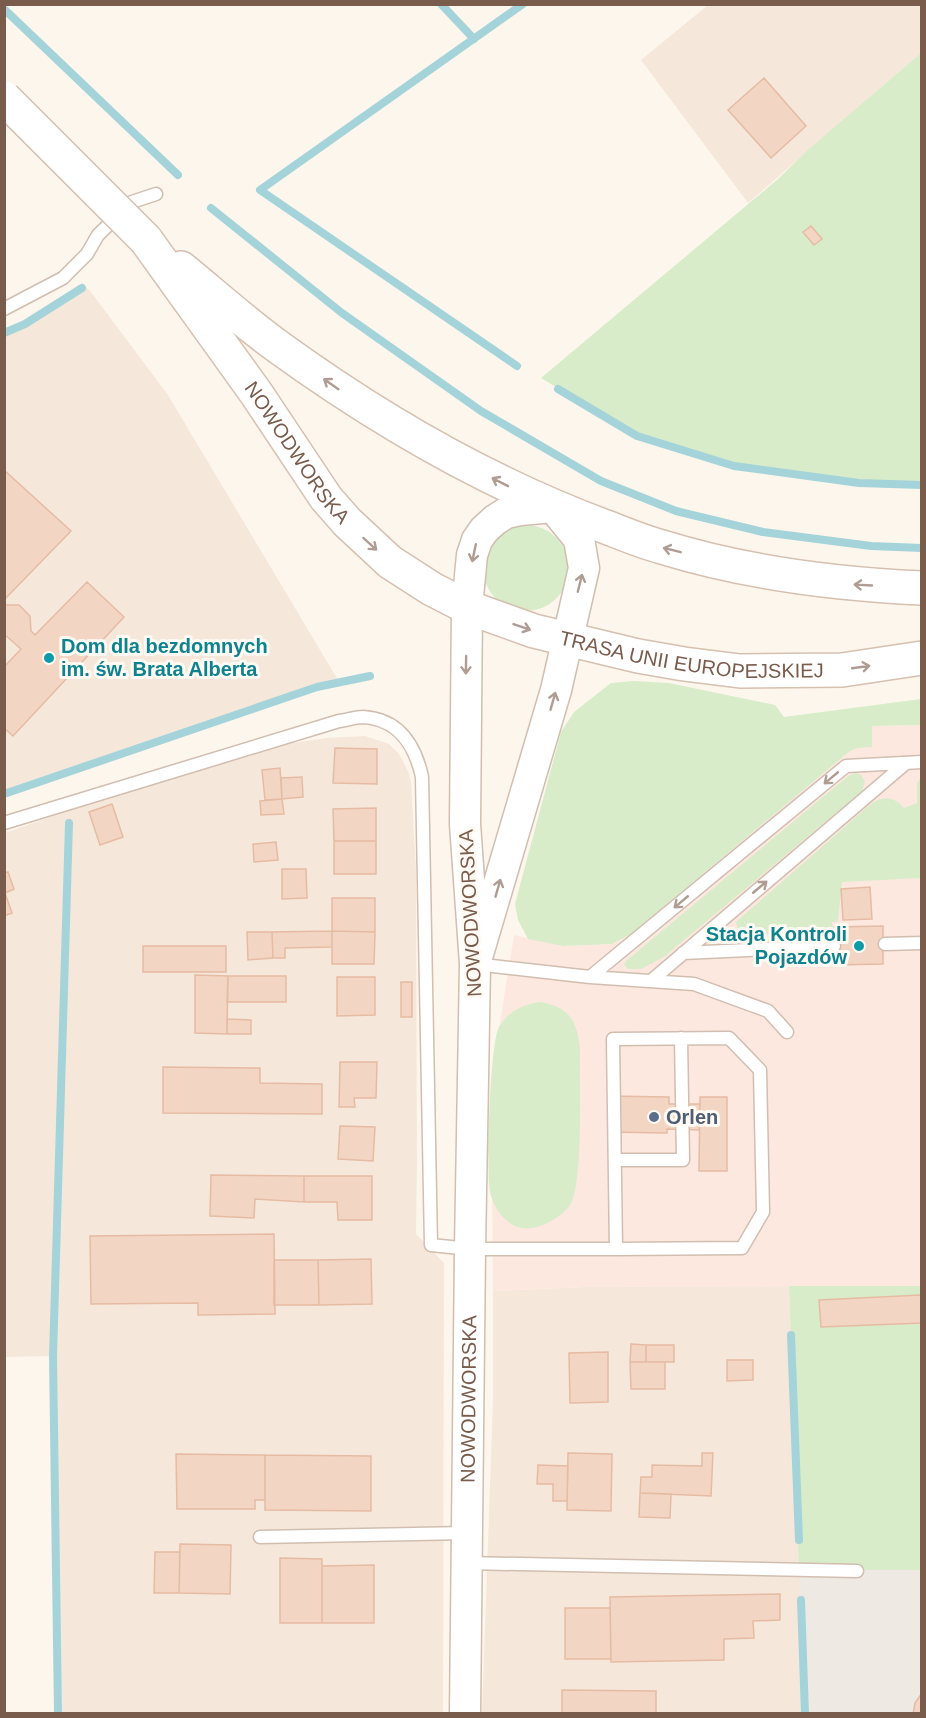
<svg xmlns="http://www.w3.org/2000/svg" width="926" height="1718" viewBox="0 0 926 1718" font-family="Helvetica,sans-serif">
<rect width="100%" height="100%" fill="#fdf6ec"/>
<path fill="#f5e8da" d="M708,5H921V53L748,203L641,60Z
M88,288L168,395L338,680L317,684L5,791L4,337L28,326Z
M365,736L389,744L399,754L408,771L411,782L416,870L417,1164L416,1234L444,1263L443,1713H58L53,1356L5,1357V833L67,811L275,746L326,738Z
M789,1286L805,1713L482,1714L493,1399V1291L583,1287Z"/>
<path fill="#fde8e0" d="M921,725V1286L583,1287L493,1291L491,1079L514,935L563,946L612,944L631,934L850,751L858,748L872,747V726Z"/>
<path fill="#efe9e4" d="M799,1570H921V1713H805Z"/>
<path fill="#d8ecc9" d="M921,53V485L859,483L734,466L637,436L541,378L778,179L809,149Z
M483 568a43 43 0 1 1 86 0a43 43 0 1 1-86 0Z
M634,681L669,683L775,705L784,717L921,699V725L872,726V747L858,748L850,751L631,934L612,944L563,946L528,939L518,920L515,904L561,732L574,712L611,683Z
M856,773L861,775L865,781L862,791L664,957L641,969H628L624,965L626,961L848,776Z
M921,777V878L842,882L838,921L832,922L833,934L745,935L738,930L736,922L872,803C885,795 895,797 904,808L917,803V783Z
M540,1002C570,1007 577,1021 580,1049C579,1081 584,1182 570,1205C561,1218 538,1231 522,1228C506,1226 493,1207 490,1192C486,1171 490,1043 499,1027C508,1012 523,1004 540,1002Z
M789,1286H921V1570H799Z"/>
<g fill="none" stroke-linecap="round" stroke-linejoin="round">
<path stroke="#a5d3da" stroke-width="8" d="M441,4L474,39
M4,9L178,175
M211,208L342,313L481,411L601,481L676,511L763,532L871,546L922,548
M4,333L25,324L82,288
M517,366L260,190L523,4
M558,389L637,436L734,466L859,483L922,485
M4,794L317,687L370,676
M791,1335L799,1540
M801,1600L805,1714
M58,1714L53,1356L69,823"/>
</g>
<path fill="#f3d5c3" stroke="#e6bba3" stroke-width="1.5" d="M764,78L806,126L771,158L728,110Z
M811,226L822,239L814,245L803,232Z
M4,470L71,531L4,600Z
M87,582L124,617L13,736L4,728V667L21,649L4,634V605H19L30,616L31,631L35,635Z
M335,748L377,749V784L333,783Z
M280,768L282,799L265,800L262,770Z
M302,777L303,797L282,799L281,778Z
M282,799L284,814L261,815L260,801Z
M112,804L123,837L100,845L89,812Z
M376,808V841H334L333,809Z
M334,841H376V874H334Z
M276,842L278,860L254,862L253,844Z
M282,869H306L307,898L282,899Z
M8,872L14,889L5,893L12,913L4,916V873Z
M870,887L872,919L843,920L841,889Z
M332,898H375V932L332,931Z
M883,926V964L835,965L834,927Z
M332,931L375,932L374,964H332Z
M332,931V947L285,948V958H273L272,932Z
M247,932H272L273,958L248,960Z
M143,946H226V972H143Z
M195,975L228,976L227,1034L195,1033Z
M228,976H286V1002H227Z
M337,977H375V1015L337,1016Z
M401,982H412V1017H401Z
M227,1019L251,1020V1034H227Z
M340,1062H377L376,1098H354L355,1107H339Z
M163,1067L260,1068V1083L322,1084V1114L163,1113Z
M608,1096L669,1097V1104H700L699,1130L667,1129V1133L608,1132Z
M700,1097H727V1171H699Z
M340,1126L375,1127L373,1161L338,1159Z
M211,1175L304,1176V1202L255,1199L254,1218L210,1216Z
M304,1176H372V1220H338L337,1202H304Z
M274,1234L275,1314L198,1315V1303L91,1304L90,1236Z
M371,1259L372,1304L319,1305L318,1260Z
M274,1260H318L319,1305H274Z
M921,1295L922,1323L821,1327L819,1300Z
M631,1344L646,1345V1362H630Z
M646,1345H674V1362H646Z
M608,1352V1402L570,1403L569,1353Z
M727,1360H753V1380L727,1381Z
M630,1362H665V1389H631Z
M568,1453L612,1454L611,1511L567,1510Z
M702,1453H713L711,1496L640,1493L641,1477H652V1465L702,1466Z
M176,1454L265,1455V1500H255V1509H177Z
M265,1455L371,1456V1511L265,1510Z
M538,1465L568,1466L567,1501H553V1484H537Z
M640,1493L671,1494L670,1518L639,1517Z
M180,1544L231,1545L230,1594L179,1593Z
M155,1552H180L179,1593H154Z
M280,1558L322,1559V1623H280Z
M374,1565V1623H322V1566Z
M780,1594V1620L753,1621L754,1638L724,1639V1660L611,1662L610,1597Z
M565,1608H610L611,1659H565Z
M562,1690L656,1691V1714H562Z
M922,1693V1714H913L915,1703Z"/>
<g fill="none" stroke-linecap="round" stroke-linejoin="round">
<g stroke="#d1beb0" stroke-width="15">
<path id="service" d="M4,309L63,278L87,254L98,235L132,202L156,194
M4,823L339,721C347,720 356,717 363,717C399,719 415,745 422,777L431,1245L470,1249H616L613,1039L729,1038L760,1070L763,1212L742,1248L616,1249
M885,944L922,943
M683,953L834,946
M475,964L590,977L694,984L768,1011L787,1032
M590,977L846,766L922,762
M652,980L906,763
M615,1160H683L681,1038
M260,1537L466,1533
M466,1563L857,1571"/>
</g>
<g stroke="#d1beb0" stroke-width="33">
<g id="tertiary">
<path id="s1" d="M465,1714L470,1249L475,964L465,824L467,607L472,555L477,540L484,530L495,520L506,513L520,510L553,507L579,539L584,568L556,690L475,964"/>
</g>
</g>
<g stroke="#d6c0b0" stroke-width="36">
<g id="secondary">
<path id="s2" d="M146,240L256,393L326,498L347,522L390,562L432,589L467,607L534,631L638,656L684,664L740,671L842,670L922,658"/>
<path d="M181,268C213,294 244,322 277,346C379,420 487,483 606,527C624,534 643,542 662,547C746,573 834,584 922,588"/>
</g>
</g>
<use href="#service" stroke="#fff" stroke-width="12"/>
<use href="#tertiary" stroke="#fff" stroke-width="30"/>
<use href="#secondary" stroke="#fff" stroke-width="33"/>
<g stroke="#d6c0b0" stroke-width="36" stroke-linecap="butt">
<path id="secondary-bridge" d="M4,98L146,240"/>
</g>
<use href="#secondary-bridge" stroke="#fff" stroke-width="33"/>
</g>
<defs><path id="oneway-shaft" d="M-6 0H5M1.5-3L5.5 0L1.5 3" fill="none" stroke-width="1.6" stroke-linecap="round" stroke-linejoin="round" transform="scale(1.5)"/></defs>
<g stroke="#af9d94">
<use href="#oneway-shaft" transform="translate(331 384) rotate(-145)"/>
<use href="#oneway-shaft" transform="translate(500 482) rotate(-153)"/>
<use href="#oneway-shaft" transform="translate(370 544) rotate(42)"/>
<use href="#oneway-shaft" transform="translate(672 550) rotate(-166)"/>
<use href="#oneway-shaft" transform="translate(474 553) rotate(102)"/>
<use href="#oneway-shaft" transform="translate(580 583) rotate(-76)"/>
<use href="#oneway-shaft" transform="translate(863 585) rotate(-177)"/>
<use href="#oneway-shaft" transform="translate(522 627) rotate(19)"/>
<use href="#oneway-shaft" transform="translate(466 665) rotate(91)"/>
<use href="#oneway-shaft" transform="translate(861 667) rotate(-8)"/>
<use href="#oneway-shaft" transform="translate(553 701) rotate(-74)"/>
<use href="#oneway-shaft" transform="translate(831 778) rotate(140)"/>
<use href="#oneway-shaft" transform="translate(760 887) rotate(-40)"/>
<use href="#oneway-shaft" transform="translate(498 888) rotate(-74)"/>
<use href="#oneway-shaft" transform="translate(681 902) rotate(140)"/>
</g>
<g fill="#0f9aa8" stroke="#fffaf3" stroke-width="2">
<circle cx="49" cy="658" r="6"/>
<circle cx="859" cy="946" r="6"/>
</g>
<circle fill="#5c6f8a" stroke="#fffaf3" stroke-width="2" cx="654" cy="1117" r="6"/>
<g text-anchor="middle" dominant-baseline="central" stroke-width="6" stroke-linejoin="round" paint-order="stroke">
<g font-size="20" fill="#7a5c4d" stroke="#fffaf3">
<text stroke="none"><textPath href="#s2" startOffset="261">NOWODWORSKA</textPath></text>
<text stroke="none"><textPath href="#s2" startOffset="726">TRASA UNII EUROPEJSKIEJ</textPath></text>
<text transform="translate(470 913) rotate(-93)">NOWODWORSKA</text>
<text stroke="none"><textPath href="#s1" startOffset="315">NOWODWORSKA</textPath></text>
</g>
<g font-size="20" font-weight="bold" fill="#0d838f" stroke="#fffaf3" text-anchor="start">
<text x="61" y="646">Dom dla bezdomnych<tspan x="61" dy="23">im. św. Brata Alberta</tspan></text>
<text x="847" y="934" text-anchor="end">Stacja Kontroli<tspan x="847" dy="23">Pojazdów</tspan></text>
</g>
<g font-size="20" font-weight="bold" fill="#4e5e75" stroke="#fffaf3" text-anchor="start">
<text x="666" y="1117">Orlen</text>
</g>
</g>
<rect width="926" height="1718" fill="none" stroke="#7a5c4d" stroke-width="12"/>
</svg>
